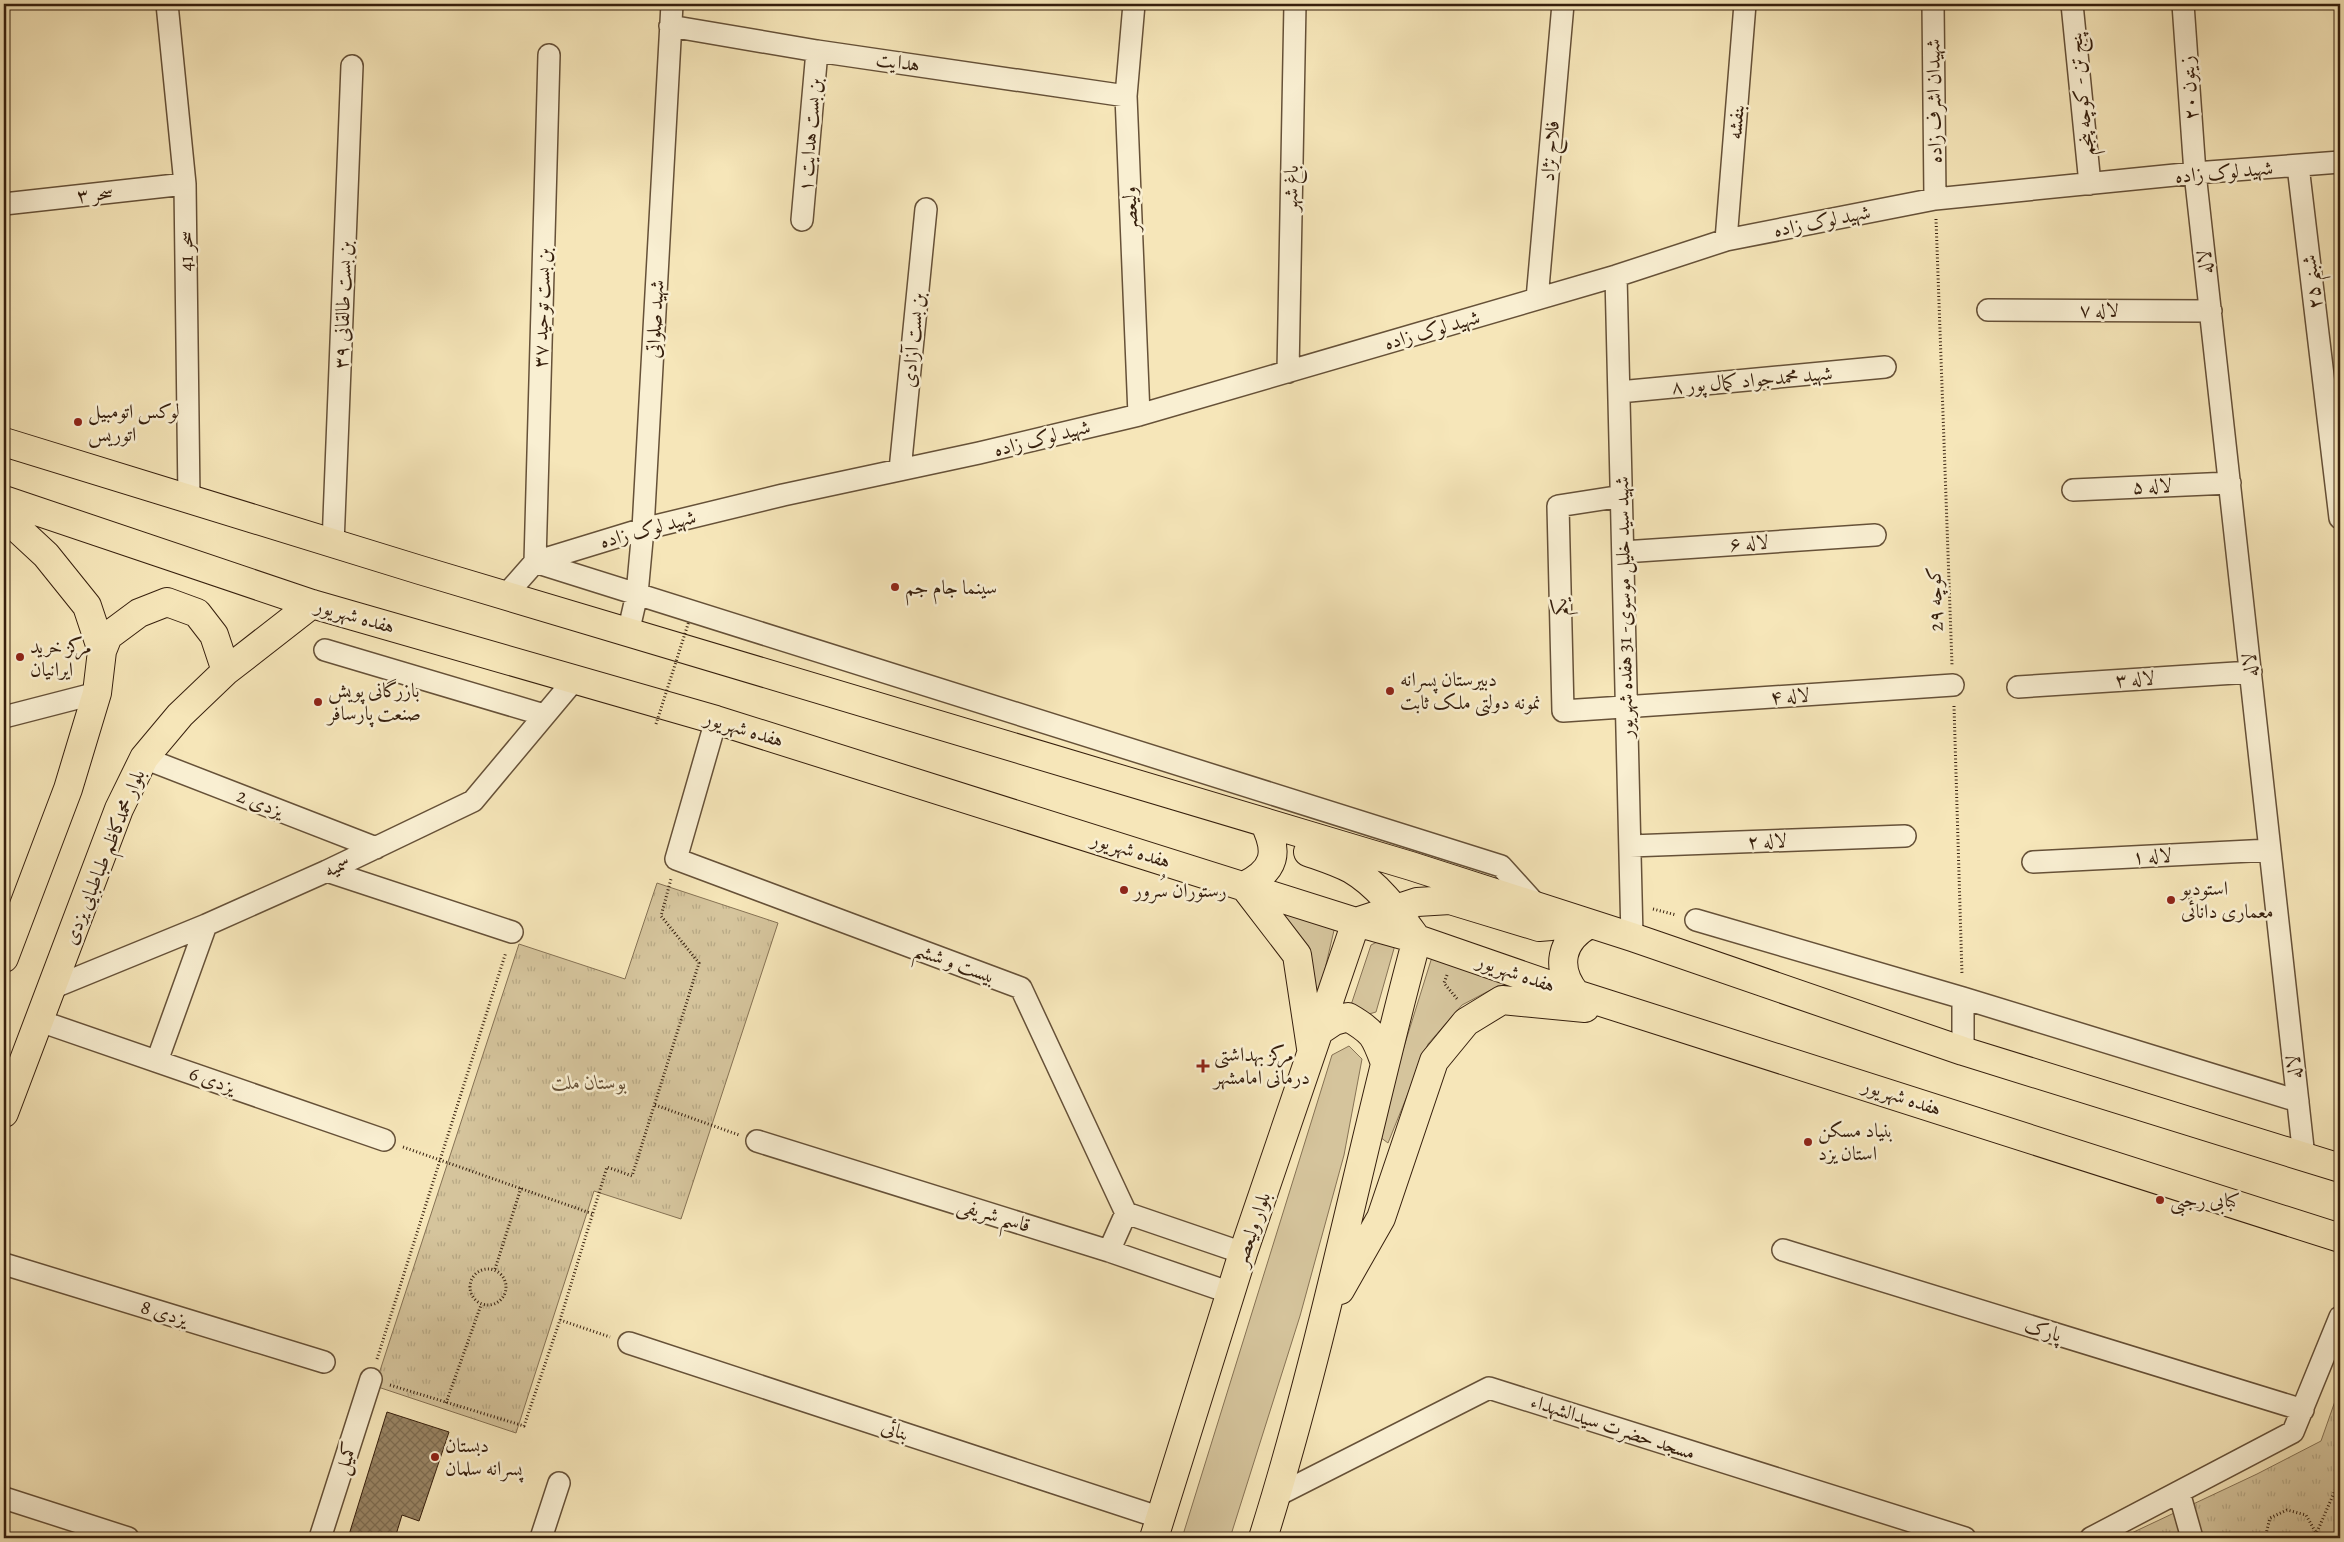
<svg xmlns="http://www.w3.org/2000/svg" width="2344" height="1542" viewBox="0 0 2344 1542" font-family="Alegreya,Amiri,serif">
<defs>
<pattern id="grass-tufts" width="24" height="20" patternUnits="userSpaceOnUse" patternTransform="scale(1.25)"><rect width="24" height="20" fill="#d5c49c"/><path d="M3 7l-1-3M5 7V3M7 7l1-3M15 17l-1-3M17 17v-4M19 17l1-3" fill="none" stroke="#b7a885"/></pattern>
<pattern id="building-cross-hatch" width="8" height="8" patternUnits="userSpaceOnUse" patternTransform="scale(1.25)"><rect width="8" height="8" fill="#9a8666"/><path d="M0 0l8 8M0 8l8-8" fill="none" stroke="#7e6d52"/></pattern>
</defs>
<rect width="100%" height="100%" fill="#f6e6b9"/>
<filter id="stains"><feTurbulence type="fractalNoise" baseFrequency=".004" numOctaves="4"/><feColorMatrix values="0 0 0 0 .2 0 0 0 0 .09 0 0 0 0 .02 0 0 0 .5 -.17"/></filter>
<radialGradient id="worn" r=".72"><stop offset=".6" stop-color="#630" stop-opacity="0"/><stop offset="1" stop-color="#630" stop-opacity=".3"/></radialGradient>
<path fill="url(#grass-tufts)" stroke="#867254" d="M657,883L778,923L681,1219L594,1191L516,1433L375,1386L519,944L625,979Z
M2340,1387V1531L2338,1538H2121L2257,1474L2321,1441Z"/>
<path fill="#d5c49c" stroke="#867254" d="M1263,903L1335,926L1315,1012Z
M1383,939L1395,945L1376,1012L1362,1016L1351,1005L1371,945Z
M1432,957L1547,992L1498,986L1462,1005L1428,1044L1388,1143L1380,1137L1378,1130Z
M1349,1046L1362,1059L1344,1155L1300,1316L1230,1538H1182L1332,1055Z"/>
<path fill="url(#building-cross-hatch)" stroke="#361f0d" d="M387,1412L449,1432L419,1521L402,1515L395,1538H348Z"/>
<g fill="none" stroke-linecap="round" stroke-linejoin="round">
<g stroke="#665138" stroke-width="24">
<path id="minor" d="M167,4L185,184L189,499
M1134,4L1126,96L1139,415
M1933,4L1935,199
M2072,4L2090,184
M2183,4L2195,173L2304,1157
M670,26L817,51L1126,96
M549,55L535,562L643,529L783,495L979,453L1139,415L1616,276L1726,240L1935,199L2195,173L2340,162
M2298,166L2340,518
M4,204L185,184
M802,220L817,51
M1726,240L1745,4
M1616,276L1632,937
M1537,299L1563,4
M1988,310L2211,311
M1288,372L1295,4
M1619,392L1885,367
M900,470L926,209
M2073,490L2230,483
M1622,496L1558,506L1563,711L1953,685
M333,544L352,66
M1623,552L1875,535
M505,596L535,562L1501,866L1539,908
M628,633L637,594L643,529L672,4
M325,650L544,715
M2018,687L2251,672
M4,717L97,693
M716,720L676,859L1021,988L1126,1213L1243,1253
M144,758L376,848
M1630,846L1905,836
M2033,862L2270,850
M327,871L512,932
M1696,920L1963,998L2298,1101
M52,988L206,925L327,871L473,801L575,679
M40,1021L384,1140
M1963,1051V998
M157,1061L206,925
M757,1141L1109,1251L1231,1293
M1783,1250L2303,1410
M1109,1251L1126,1213
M4,1264L324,1362
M629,1343L1161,1518
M2179,1492L2192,1538
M1276,1496L1489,1388L1965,1538
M4,1498L128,1538
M320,1538L371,1379
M541,1538L559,1483
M2091,1538L2293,1432L2340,1317"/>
</g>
<g stroke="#361f0d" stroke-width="30">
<path id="major" d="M4,442L420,570L1411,866L1632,937L1963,1051L2340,1168
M4,500L312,604L716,720L1356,922L1417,939L1576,994L2340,1238
M4,516L46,555L87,606L102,651L97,693L68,789L4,958
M102,651L108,636L139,613L167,602L197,613L214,635L226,671
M1264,822C1279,852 1276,870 1244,886L1297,955L1311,1048
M1576,994C1555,968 1560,940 1590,924
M1319,1031L1334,1021L1348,1017C1374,1032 1375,1036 1385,1063
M4,1113L119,809L144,758L180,715L226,671L312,604
M1340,1290L1381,1218L1434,1061L1466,1022L1502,1000L1585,1008
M1154,1538L1243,1253L1356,922L1417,902L1450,900L1539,927L1551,926
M1263,1538C1325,1341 1363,1138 1417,939C1398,913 1380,886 1351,869C1338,862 1322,857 1308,852"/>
</g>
<path stroke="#361f0d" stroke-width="3" stroke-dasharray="1 2.5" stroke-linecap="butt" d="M1936,219L1952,665
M1954,706L1962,975
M1653,909L1676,915
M1447,975L1444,983L1458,1000
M655,1105L739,1135
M403,1147L593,1214
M470 1287a18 18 0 1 1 36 0a18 18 0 1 1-36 0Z
M495,1269L521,1188
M560,1320L610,1337
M377,1359L506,952
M390,1385L524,1426L560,1320L607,1167L632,1176L699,963L661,916L671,879
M446,1403L481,1305
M2317,1532L2340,1479
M2265,1538L2270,1518L2287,1510L2306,1515L2316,1533L2315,1538"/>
<use href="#minor" stroke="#f9efd2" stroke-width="21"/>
<use href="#major" stroke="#f6e6b9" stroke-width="28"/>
<path stroke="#361f0d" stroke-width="3" stroke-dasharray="1 2.5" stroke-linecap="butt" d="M656,724L689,621"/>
</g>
<g fill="#8f2418" stroke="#f9efd2" stroke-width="2">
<circle cx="78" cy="422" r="5"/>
<circle cx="895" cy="587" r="5"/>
<circle cx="20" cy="657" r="5"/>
<circle cx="1390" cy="691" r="5"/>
<circle cx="318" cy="702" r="5"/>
<circle cx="1124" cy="890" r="5"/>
<circle cx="2171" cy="900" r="5"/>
<path d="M1200.5 1058.5h5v5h5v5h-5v5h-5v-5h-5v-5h5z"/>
<circle cx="1808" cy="1142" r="5"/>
<circle cx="2160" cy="1200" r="5"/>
<circle cx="435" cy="1457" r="5"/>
</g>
<g text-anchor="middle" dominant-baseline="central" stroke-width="5" stroke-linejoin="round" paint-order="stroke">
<g font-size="20" fill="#361f0d" stroke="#f9efd2">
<text transform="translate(898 62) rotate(8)">هدایت</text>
<text transform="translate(2189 88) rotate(-94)">زیتون ۲۰</text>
<text transform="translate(2081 94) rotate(-96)">پنج تن - کوچه پنجم</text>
<text transform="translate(1934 101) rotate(-91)">شهیدان اشرف زاده</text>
<text transform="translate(1736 122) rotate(-85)">بنفشه</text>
<text transform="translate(810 135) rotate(-85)">بن بست هدایت ۱</text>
<text transform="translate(1550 151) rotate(-85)">فلاح نژاد</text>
<text transform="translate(2224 172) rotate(-5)">شهید لوک زاده</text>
<text transform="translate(1291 188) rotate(-89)">باغ شهر</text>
<text transform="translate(95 194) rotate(-6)">سحر ۳</text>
<text transform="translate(1130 209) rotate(-92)">ولیعصر</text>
<text transform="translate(1822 221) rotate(-11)">شهید لوک زاده</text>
<text transform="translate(186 251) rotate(-91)">سحر 41</text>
<text transform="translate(2205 262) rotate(-96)">لاله</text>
<text transform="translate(2312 282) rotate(-97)">شبنم ۲۵</text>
<text transform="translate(343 305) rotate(-88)">بن‌ بست طالقانی ۳۹</text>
<text transform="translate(542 308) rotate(-88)">بن بست توحید ۳۷</text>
<text x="2099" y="310">لاله ۷</text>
<text transform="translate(655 319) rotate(-87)">شهید صلواتی</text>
<text transform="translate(1432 330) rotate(-16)">شهید لوک زاده</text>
<text transform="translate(913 340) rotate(-84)">بن بست آزادی</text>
<text transform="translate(1752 380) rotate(-5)">شهید محمدجواد کمال پور ۸</text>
<text transform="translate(1042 438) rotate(-14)">شهید لوک زاده</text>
<text transform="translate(2152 486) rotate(-2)">لاله ۵</text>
<text transform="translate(648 529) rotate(-15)">شهید لوک زاده</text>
<text transform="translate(1749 543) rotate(-4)">لاله ۶</text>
<text transform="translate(1935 599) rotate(-92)">کوچه 2۹</text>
<text transform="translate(1560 607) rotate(-92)">یکم</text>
<text transform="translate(1624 607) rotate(-91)">شهید سید خلیل موسوی- 31 هفده شهریور</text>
<text transform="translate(355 616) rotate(16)">هفده شهریور</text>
<text transform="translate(2250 665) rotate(-96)">لاله</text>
<text transform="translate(2135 679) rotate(-4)">لاله ۳</text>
<text transform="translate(1790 696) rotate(-4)">لاله ۴</text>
<text transform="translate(744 729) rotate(17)">هفده شهریور</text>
<text transform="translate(260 803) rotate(21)">یزدی 2</text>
<text transform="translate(1767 841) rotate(-2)">لاله ۲</text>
<text transform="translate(1131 850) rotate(17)">هفده شهریور</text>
<text transform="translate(2152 856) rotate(-3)">لاله ۱</text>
<text transform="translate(104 857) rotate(-68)">بلوار محمدکاظم طباطبایی یزدی</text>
<text transform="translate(337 866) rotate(-25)">سمیه</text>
<text transform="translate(955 963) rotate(20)">بیست و ششم</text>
<text transform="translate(1516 973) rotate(19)">هفده شهریور</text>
<text transform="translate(2294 1067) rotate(-96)">لاله</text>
<text transform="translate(212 1080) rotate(19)">یزدی 6</text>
<text transform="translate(1902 1097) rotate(18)">هفده شهریور</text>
<text transform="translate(994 1215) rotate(17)">قاسم شریفی</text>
<text transform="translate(1252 1229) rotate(-71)">بلوار ولیعصر</text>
<text transform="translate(164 1313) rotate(17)">یزدی 8</text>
<text transform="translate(2043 1330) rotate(17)">پارک</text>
<text transform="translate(1613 1427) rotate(18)">مسجد حضرت سیدالشهداء</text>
<text transform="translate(895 1430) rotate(18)">بنائی</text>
<text transform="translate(346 1458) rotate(-72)">کمیل</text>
</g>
<g font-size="20" fill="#361f0d" stroke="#f9efd2" text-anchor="start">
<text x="88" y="411">لوکس اتومبیل<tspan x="88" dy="23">اتوریس</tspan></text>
<text x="905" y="587">سینما جام جم</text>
<text x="30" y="646">مرکز خرید<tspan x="30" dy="23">ایرانیان</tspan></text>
<text x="1400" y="679">دبیرستان پسرانه<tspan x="1400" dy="23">نمونه دولتی ملک ثابت</tspan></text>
<text x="328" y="690">بازرگانی پویش<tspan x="328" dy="23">صنعت پارسافر</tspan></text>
<text x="2181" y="888">استودیو<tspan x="2181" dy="23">معماری دانائی</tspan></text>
<text x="1134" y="890">رستوران سُرور</text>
<text x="1214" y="1054">مرکز بهداشتی<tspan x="1214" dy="23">درمانی امامشهر</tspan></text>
<text x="1818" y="1130">بنیاد مسکن<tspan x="1818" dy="23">استان یزد</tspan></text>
<text x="2170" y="1200">کبابی رجبی</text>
<text x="445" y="1445">دبستان<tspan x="445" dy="23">پسرانه سلمان</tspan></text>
</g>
<g font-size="20" font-style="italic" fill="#665138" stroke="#f9efd2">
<text x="589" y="1082">بوستان ملت</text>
</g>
</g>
<rect width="2344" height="1542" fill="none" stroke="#f6e6b9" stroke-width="20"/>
<rect x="5" y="5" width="2334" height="1532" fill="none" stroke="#361f0d" stroke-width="2.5"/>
<rect x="10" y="10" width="2324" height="1522" fill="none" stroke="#361f0d"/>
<rect width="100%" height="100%" filter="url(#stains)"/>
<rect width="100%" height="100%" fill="url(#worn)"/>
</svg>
